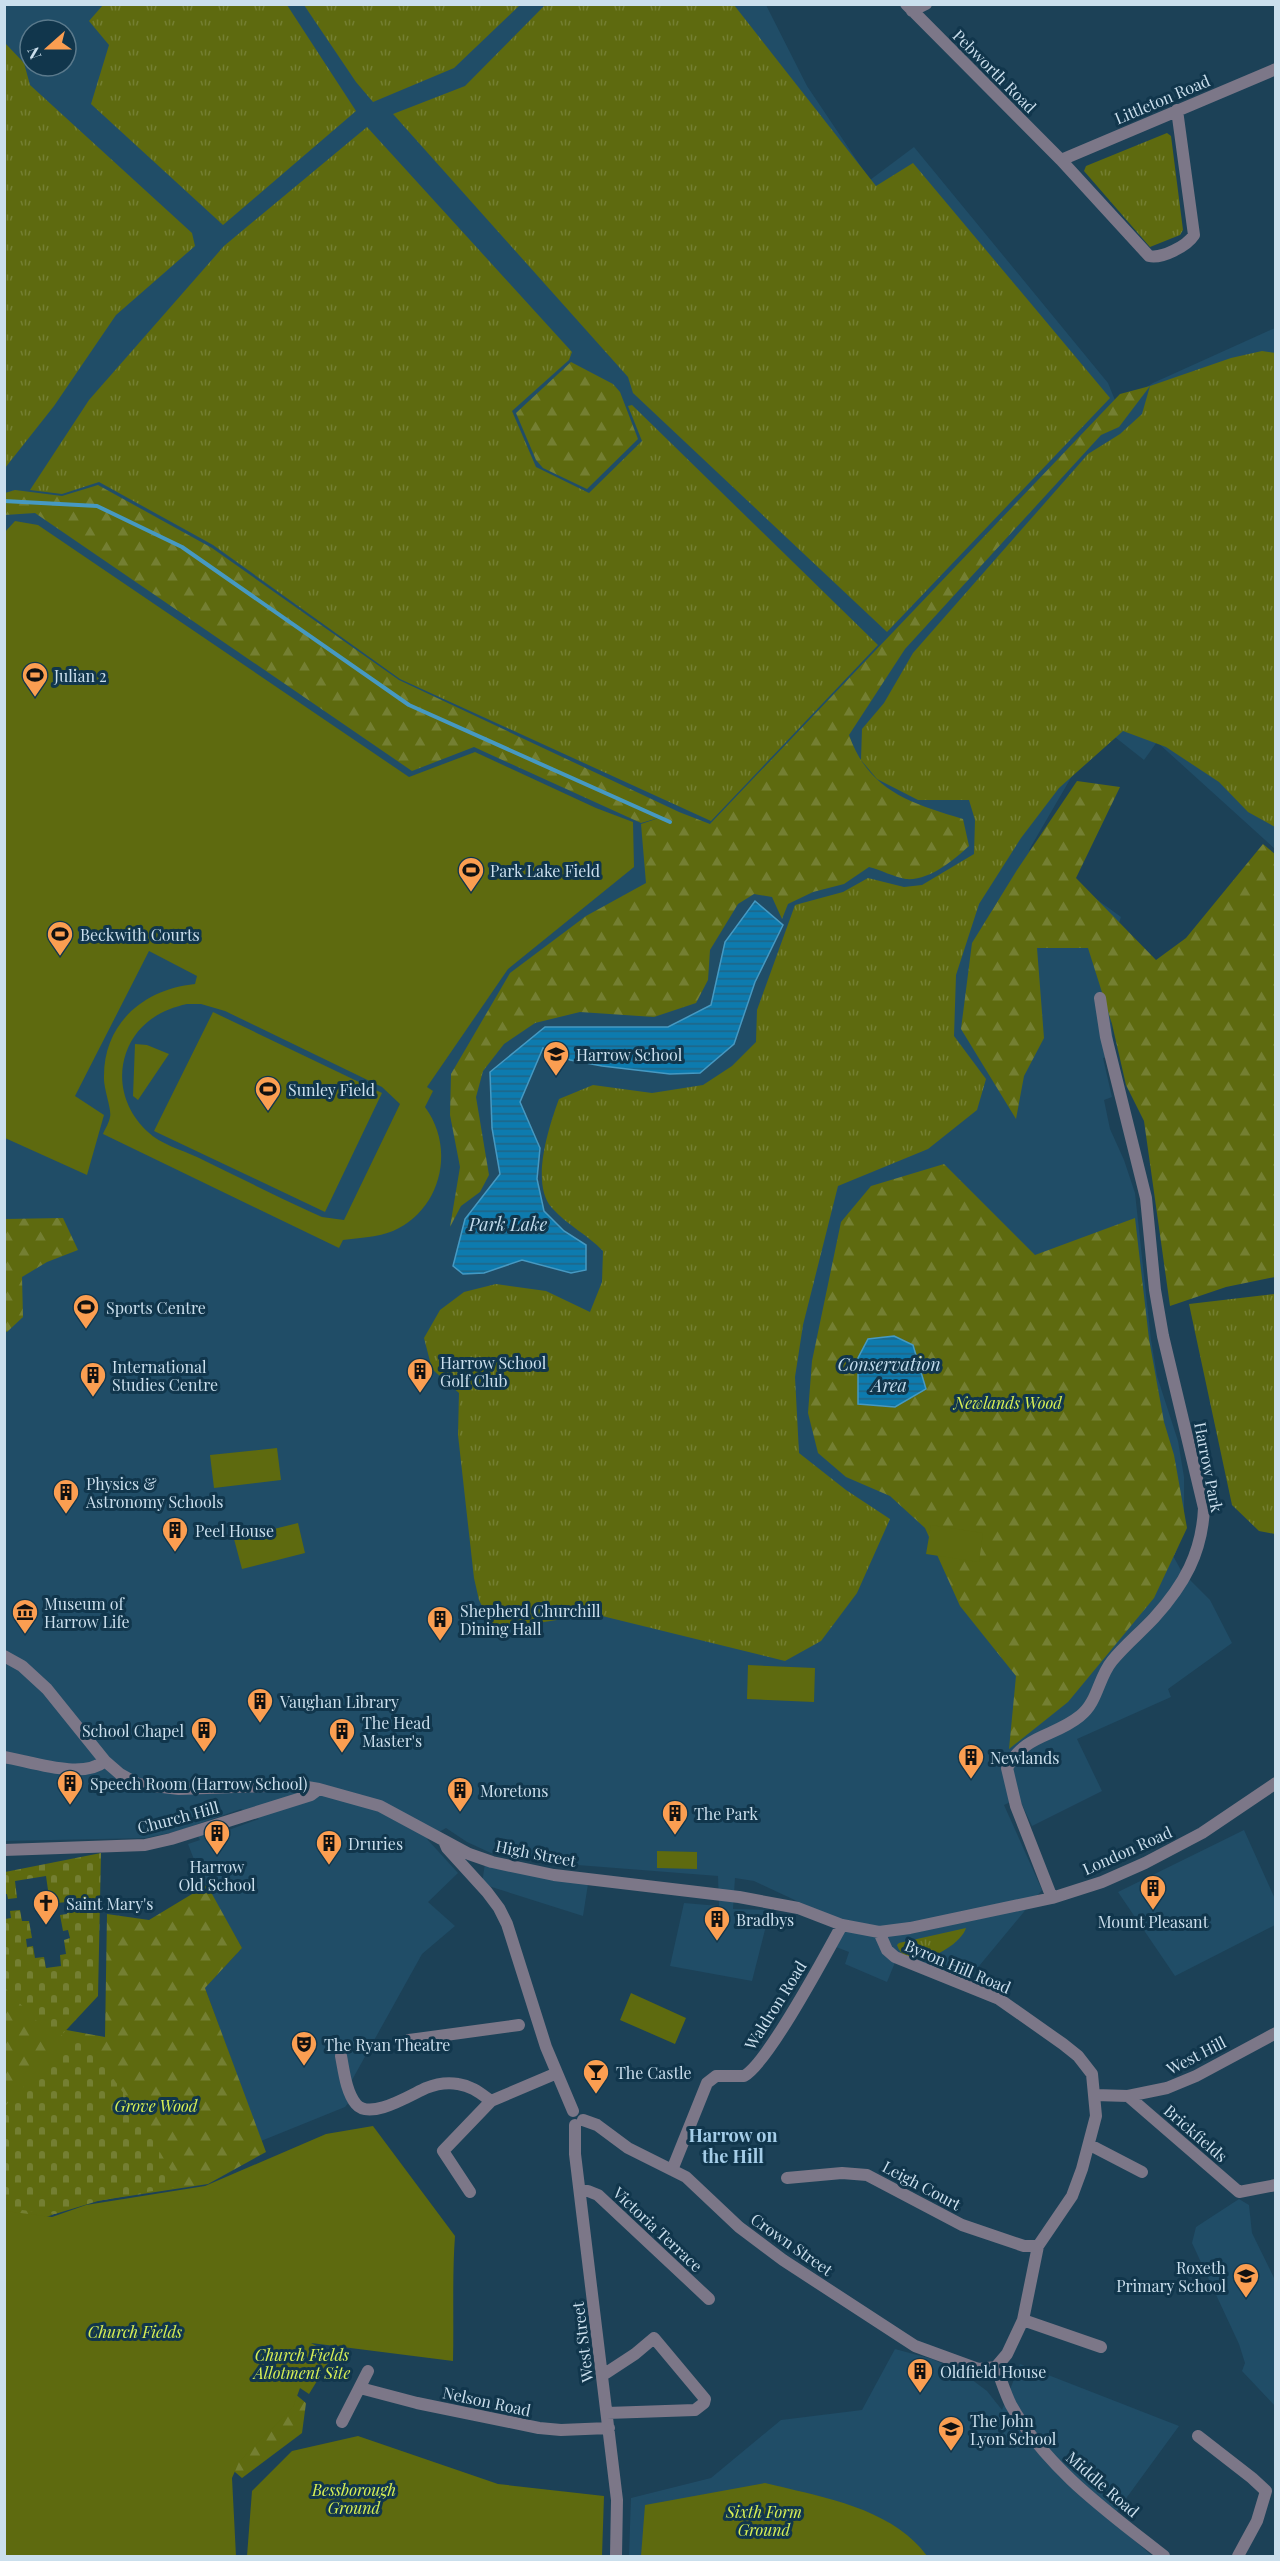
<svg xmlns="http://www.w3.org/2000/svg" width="1280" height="2561" viewBox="0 0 1280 2561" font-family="'Playfair Display',serif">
<defs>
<pattern id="grass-tufts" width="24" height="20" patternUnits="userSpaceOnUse" patternTransform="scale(1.5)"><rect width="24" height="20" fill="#5e6a0f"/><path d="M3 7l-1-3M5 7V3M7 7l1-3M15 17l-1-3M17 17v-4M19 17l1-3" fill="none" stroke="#747f32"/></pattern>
<pattern id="forest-firs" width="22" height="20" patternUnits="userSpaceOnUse" patternTransform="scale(1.5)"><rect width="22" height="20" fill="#5e6a0f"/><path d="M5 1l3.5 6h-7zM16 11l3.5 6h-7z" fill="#747f32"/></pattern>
<pattern id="cemetery-stones" width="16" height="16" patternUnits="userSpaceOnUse" patternTransform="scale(1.5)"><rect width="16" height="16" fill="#5e6a0f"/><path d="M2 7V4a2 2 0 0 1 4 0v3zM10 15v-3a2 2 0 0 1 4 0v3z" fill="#747f32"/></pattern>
<pattern id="water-rules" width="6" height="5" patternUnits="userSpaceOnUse" patternTransform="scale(1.5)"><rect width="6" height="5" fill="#0d7baf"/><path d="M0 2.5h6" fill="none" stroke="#206585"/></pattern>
</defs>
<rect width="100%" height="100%" fill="#1c4157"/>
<path fill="#204d67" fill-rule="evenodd" d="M4,5H766L807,86L870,180L914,147L1108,383L1119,410L1134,395L1153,383L1275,328V849L1157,742L1144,760L1101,726L1029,850L1121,917L1105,965L1115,1056L1103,1058L1112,1097L1104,1100L1110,1129L1124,1160L1135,1193L1151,1340L1157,1376L1178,1441L1184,1477V1524L1172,1554L1182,1572L1210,1600L1232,1643L1168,1689L1171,1697L1077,1739L1102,1791L1032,1826L1019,1798L1004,1805L1042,1890L965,1983L896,1960L887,1982L845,1964L849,1952L836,1947L844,1923L754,1881L735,1878L733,1909L770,1910L752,1981L670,1966L684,1903L719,1906L718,1876L552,1863L491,1853L467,1842L446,1828L427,1839L458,1873L428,1902L455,1926L422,1954L352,2080L350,2101L345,2107L261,2141L205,1988L242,1948L200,1875L188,1844L200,1840L198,1836L213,1831L215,1835L259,1819L241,1809L178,1831L146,1838L5,1841ZM30,30H66V66H30Z
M1244,1830L1275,1899V1925L1175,1976L1118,1892Z
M485,1863L588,1884L583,1916L482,1884Z
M1239,2199L1249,2205L1252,2233L1275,2280V2406L1242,2371L1245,2363L1239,2344L1192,2243L1196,2227Z
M895,2349L932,2359L963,2373L987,2391L1002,2410L1020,2364L1179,2426L1111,2519L1152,2556H629L631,2498L711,2478L781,2420L862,2410Z"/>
<path fill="url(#grass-tufts)" d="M103,5H287L356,111L223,225L91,104L109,45L89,21Z
M304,5H520L454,68L373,102L356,82Z
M545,5H734L876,186L913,163L1110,398L887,632L633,393L628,377L393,114L465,86Z
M5,43L24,63L30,85L192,233L195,246L116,315L54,406L5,468Z
M367,127L572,352L569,360L512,411L536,467L589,493L642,441L628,406L632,405L878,645L711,821L400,679L213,545L99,482L62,494L30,490L89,400L224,246Z
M1167,133L1171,136L1183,230L1180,235L1150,247L1084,171L1086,166Z
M1262,351L1276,353L1275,827L1248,812L1219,782L1166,747L1123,731L1059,788L1021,838L979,904L956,975L954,1036L986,1079L977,1110L928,1149L838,1186L803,1325L795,1377L799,1453L846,1490L890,1519L857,1593L821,1641L785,1661L594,1614L532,1624L492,1626L479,1600L474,1578L458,1435L459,1393L432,1369L424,1338L440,1310L464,1292L496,1284L546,1291L590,1312L602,1282L603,1251C588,1235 567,1225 552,1208C530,1184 549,1126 559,1099L593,1085L652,1093L703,1085L732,1066L756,1042L757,1010L795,905L843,892L868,878L904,887L922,885L974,854L975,820L969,800H918L877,779L861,760L862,729L884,703L913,653L1088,454L1120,434L1142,414L1150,386L1231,358Z
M1275,1294H1276L1275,1534L1259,1531L1232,1505L1189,1304Z
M966,1928C959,1949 907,1975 897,1945L899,1943Z"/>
<path fill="url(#forest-firs)" d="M571,362L613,384L620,392L638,439L587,489L543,468L536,460L516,413Z
M1150,386L1119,427L1101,435L905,649L849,735C869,791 910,803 963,819L969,846C954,860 929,881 906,879C894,877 881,870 869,867L844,884L813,892L788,904L782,919L772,897L754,894L738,904L710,950L708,980L696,1003L654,1017L580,1012L535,1023L504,1044L483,1071L476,1097L489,1175L480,1192L461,1206L450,1227L460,1167L450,1115L451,1074L510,973L586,916L646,883L641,824L665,816L641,823L474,747L412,771L35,513L5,515V493L15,490L62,496L98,485L212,548L399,680L679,812L710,824L1120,394Z
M1077,781L1120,787L1076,878L1156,960L1186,938L1263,844L1276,855L1275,1277L1226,1287L1170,1306L1144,1121L1126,1085L1112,1024L1088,948H1037L1044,1038L1024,1076L1016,1119L961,1029L972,943L1017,870Z
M944,1164L1035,1255L1135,1218L1149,1339L1164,1422L1174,1455L1187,1528L1154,1598L1068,1702L1009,1749L1016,1676L960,1606L925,1528L890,1496L846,1477L818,1453L808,1413L812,1361L841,1222L871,1186Z
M63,1218L78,1250L47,1262L22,1277L23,1317L7,1332L5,1331V1219Z
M207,1885L242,1948L205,1988L266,2152L208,2184L83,2203L44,2218L5,2223V1984L61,2029L105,2037L107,1914L149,1920Z
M264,2368L306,2403L302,2433L242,2478L228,2466Z"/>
<path fill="url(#cemetery-stones)" d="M101,1853L98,1996L56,2041L5,1988V1919L11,1918L10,1911L20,1910L22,1921H29L32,1938L26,1939L27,1947L33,1946L35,1958L44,1957L46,1968L61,1966L60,1955L66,1954L64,1940L70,1938L68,1930L63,1931L60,1915L67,1914L66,1902L50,1904L46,1876L15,1881L17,1898L8,1899L7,1894H5V1872Z
M77,2032L84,2036L135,2110L180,2186L98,2201L55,2214L5,2208V2106Z"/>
<path fill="#5e6a0f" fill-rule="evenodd" d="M15,521L38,525L409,777L475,752L596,808L633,822L634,867L508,969L427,1087L433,1091L425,1107C456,1149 441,1210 393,1231C378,1237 360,1238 343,1240L339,1248L103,1134C105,1129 109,1123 110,1117C112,1109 103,1088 104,1076C104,1023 144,989 195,984L197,976L149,951L75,1096L104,1115L87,1175L5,1138L4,533ZM187,1004H201L225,1011L382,1087L400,1104L344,1220L322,1217L313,1213C274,1195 236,1176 197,1157C182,1150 160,1144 148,1132C126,1112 116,1082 126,1053C136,1025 159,1010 187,1004Z
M213,1012L382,1093L325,1212L154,1131Z
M135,1044L147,1045L169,1054L138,1100L133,1096Z
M277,1448L281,1480L214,1488L210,1455Z
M298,1523L305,1553L242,1569L234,1539Z
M931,1525L983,1533L979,1562L926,1554Z
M748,1665L815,1668L814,1702L747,1699Z
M657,1851L697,1852V1869L657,1868Z
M631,1993L686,2018L675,2044L620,2020Z
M373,2126L455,2236C452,2278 454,2319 453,2361L311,2343L333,2355L309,2394L300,2388L293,2407L239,2462L232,2478L236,2556H5V2211L52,2217L86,2205L205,2186L326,2134Z
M358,2436L498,2484L604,2496L602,2556H247L252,2491L292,2451Z
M765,2483C821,2497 891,2507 927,2556H641L645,2505Z"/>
<path fill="url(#water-rules)" stroke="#4699c2" stroke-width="1.5" d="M755,901L783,925L755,982L734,1044L700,1073L670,1074L602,1066L570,1060L543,1048L520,1102L540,1148L537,1179L544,1211L564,1231L586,1245V1270L571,1273L522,1260L484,1273L463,1274L453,1266L465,1219L500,1174L492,1128L490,1072L545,1027H668L711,1005L725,942Z
M894,1336L913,1345L926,1389L895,1407L858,1404V1358L868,1339Z"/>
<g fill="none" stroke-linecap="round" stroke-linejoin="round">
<path stroke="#4699c2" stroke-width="4" d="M4,501L97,506L182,547L409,705L670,822"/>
<path stroke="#7c7788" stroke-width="12" d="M906,4L1061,160L1149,256C1162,259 1187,246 1194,235L1177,110
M912,11L926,4
M1061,160L1276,69
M4,1656L22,1666L47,1689L105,1761L120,1774L138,1784L179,1789L295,1785L319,1789L380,1806L469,1854L492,1862L554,1875L739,1897L798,1908L842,1925L879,1932L910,1928L1052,1898L1102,1882L1145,1863L1202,1833L1276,1783
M4,1757C33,1762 82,1780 105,1761
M444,1841L447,1848L487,1892L499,1908L507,1924L546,2047L573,2111
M4,1850L145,1845L171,1839L311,1795L319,1789
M1052,1898L1016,1806L1007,1768C1026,1733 1053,1738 1080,1716C1098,1702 1098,1678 1112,1661C1124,1646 1140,1633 1154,1618C1184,1585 1202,1553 1204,1508L1163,1336L1155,1290L1146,1198L1106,1037L1100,998
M879,1932L887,1950L895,1957L999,1999L1063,2044L1078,2056L1092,2074L1096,2116L1082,2169L1072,2196L1038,2246L1023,2320L1007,2354L996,2367
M409,2040L519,2025
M341,2056C344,2071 346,2092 356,2104C370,2121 412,2094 426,2088C436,2084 447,2082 458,2084C472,2086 480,2093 491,2101L557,2073
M1095,2095L1128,2096L1239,2192L1276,2185
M1128,2096L1167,2088L1196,2076L1276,2033
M583,2120L597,2125L628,2148L686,2177L739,2227L783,2260L915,2346L978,2369L996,2367
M575,2125V2154L617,2500L616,2556
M1090,2145L1142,2172
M672,2170L707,2083L716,2076H744C768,2063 826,1954 842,1925
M787,2178L842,2173L867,2175L962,2225L1024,2246H1038
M580,2191H588L598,2195L709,2299
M470,2192L443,2151L491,2101
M1023,2320L1101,2347
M996,2367C1001,2379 1005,2393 1011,2405C1047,2469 1108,2512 1164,2556
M603,2375L635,2354L654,2338L705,2399L704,2403L695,2410L607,2413
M360,2388L417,2403L539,2428L561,2430L609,2428
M342,2422L368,2371
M1198,2436L1252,2478L1266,2491L1257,2521L1238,2556"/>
</g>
<defs>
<g id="stadium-pin" transform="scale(1.35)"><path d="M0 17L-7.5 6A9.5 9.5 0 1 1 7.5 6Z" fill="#fb9e51" stroke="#11364c"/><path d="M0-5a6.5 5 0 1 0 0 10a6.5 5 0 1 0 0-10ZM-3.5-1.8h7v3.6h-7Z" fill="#111"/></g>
<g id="school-pin" transform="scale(1.35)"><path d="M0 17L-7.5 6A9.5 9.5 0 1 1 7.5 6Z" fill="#fb9e51" stroke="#11364c"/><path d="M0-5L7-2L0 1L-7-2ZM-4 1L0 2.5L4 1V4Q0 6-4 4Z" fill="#111"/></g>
<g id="building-pin" transform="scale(1.35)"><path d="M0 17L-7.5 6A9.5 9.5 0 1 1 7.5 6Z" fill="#fb9e51" stroke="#11364c"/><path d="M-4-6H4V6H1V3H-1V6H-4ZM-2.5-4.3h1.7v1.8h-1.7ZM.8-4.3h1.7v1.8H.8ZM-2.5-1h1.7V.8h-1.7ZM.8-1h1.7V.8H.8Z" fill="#111"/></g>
<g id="museum-pin" transform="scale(1.35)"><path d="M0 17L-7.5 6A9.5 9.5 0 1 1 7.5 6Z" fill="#fb9e51" stroke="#11364c"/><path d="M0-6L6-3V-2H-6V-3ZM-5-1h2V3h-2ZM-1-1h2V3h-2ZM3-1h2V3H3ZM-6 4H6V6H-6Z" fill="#111"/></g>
<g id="church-pin" transform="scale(1.35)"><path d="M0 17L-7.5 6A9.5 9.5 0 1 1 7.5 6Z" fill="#fb9e51" stroke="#11364c"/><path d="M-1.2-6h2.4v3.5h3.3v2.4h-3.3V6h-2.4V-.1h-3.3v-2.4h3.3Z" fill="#111"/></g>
<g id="theatre-pin" transform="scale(1.35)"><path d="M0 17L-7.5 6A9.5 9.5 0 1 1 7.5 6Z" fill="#fb9e51" stroke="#11364c"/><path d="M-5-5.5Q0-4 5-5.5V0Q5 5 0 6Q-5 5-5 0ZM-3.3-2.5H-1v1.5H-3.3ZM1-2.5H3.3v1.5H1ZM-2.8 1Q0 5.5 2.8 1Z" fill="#111"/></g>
<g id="bar-pin" transform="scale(1.35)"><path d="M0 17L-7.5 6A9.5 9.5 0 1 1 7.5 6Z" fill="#fb9e51" stroke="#11364c"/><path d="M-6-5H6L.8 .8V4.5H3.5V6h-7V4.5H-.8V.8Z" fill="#111"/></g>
</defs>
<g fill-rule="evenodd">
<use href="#stadium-pin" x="35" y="675"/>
<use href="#stadium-pin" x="471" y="870"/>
<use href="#stadium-pin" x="60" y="934"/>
<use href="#school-pin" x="556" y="1054"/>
<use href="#stadium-pin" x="268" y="1089"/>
<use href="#stadium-pin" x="86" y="1307"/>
<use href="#building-pin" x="420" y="1371"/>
<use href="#building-pin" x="93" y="1375"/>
<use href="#building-pin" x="66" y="1492"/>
<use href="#building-pin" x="175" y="1530"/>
<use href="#museum-pin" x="25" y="1612"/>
<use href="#building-pin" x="440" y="1619"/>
<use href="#building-pin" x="260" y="1701"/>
<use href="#building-pin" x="204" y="1730"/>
<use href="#building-pin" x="342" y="1731"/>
<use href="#building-pin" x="971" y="1757"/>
<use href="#building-pin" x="70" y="1783"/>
<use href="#building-pin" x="460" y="1790"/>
<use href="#building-pin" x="675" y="1813"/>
<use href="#building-pin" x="217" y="1833"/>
<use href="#building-pin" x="329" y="1843"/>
<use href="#building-pin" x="1153" y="1888"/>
<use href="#church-pin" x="46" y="1903"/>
<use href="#building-pin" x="717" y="1919"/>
<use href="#theatre-pin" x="304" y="2044"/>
<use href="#bar-pin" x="596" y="2072"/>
<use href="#school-pin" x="1246" y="2276"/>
<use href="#building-pin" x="920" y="2371"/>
<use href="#school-pin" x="951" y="2429"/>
</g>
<g text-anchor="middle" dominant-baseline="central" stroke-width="6" stroke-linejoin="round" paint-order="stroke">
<g font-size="16" fill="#cbdfed" stroke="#11364c">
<text transform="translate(995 71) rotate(45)">Pebworth Road</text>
<text transform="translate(1162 99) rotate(-23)">Littleton Road</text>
<text transform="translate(1209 1467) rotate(79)">Harrow Park</text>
<text transform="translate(178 1817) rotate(-15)">Church Hill</text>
<text transform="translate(1127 1850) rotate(-24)">London Road</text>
<text transform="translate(536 1853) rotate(11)">High Street</text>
<text transform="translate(958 1966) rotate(23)">Byron Hill Road</text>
<text transform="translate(775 2005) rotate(-58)">Waldron Road</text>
<text transform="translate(1196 2055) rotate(-27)">West Hill</text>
<text transform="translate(1196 2133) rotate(41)">Brickfields</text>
<text transform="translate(922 2185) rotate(28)">Leigh Court</text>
<text transform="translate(658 2229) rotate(43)">Victoria Terrace</text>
<text transform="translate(792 2244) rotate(35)">Crown Street</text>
<text transform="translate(582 2342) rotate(-97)">West Street</text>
<text transform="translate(487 2401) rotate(12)">Nelson Road</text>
<text transform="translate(1103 2484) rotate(41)">Middle Road</text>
</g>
<g font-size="16" fill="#cbdfed" stroke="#11364c" text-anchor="start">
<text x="54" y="675">Julian 2</text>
<text x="490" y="870">Park Lake Field</text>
<text x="80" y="934">Beckwith Courts</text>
<text x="576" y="1054">Harrow School</text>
<text x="288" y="1089">Sunley Field</text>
<text x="106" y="1307">Sports Centre</text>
<text x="440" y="1362">Harrow School<tspan x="440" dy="18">Golf Club</tspan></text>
<text x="112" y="1366">International<tspan x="112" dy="18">Studies Centre</tspan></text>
<text x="86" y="1483">Physics &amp;<tspan x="86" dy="18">Astronomy Schools</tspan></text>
<text x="195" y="1530">Peel House</text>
<text x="44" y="1603">Museum of<tspan x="44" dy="18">Harrow Life</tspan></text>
<text x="460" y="1610">Shepherd Churchill<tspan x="460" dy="18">Dining Hall</tspan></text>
<text x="280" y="1701">Vaughan Library</text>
<text x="362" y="1722">The Head<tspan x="362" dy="18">Master's</tspan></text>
<text x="184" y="1730" text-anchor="end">School Chapel</text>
<text x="990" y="1757">Newlands</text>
<text x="90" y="1783">Speech Room (Harrow School)</text>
<text x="480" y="1790">Moretons</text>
<text x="694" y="1813">The Park</text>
<text x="348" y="1843">Druries</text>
<text x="217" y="1866" text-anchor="middle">Harrow<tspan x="217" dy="18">Old School</tspan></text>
<text x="66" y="1903">Saint Mary's</text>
<text x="736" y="1919">Bradbys</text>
<text x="1153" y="1921" text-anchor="middle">Mount Pleasant</text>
<text x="324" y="2044">The Ryan Theatre</text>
<text x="616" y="2072">The Castle</text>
<text x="1226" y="2267" text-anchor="end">Roxeth<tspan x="1226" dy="18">Primary School</tspan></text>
<text x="940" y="2371">Oldfield House</text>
<text x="970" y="2420">The John<tspan x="970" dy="18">Lyon School</tspan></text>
</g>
<g font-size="16" font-style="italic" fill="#d8f055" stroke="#11364c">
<text x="1008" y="1402">Newlands Wood</text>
<text x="156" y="2105">Grove Wood</text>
<text x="135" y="2331">Church Fields</text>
<text x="302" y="2354">Church Fields<tspan x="302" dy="18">Allotment Site</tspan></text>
<text x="354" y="2489">Bessborough<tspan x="354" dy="18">Ground</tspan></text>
<text x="764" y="2511">Sixth Form<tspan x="764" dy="18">Ground</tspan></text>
</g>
<g font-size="18" font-style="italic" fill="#c2dbec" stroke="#11364c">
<text x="508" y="1224">Park Lake</text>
<text x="889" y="1364">Conservation<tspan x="889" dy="21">Area</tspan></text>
</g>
<g font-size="18" font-weight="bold" fill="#a5cee9" stroke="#11364c">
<text x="733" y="2135">Harrow on<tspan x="733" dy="21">the Hill</tspan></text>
</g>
</g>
<rect width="1280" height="2561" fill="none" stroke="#cbdfed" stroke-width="12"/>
<g transform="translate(48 48) rotate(249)"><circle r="28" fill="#11364c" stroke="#5b7a8c" stroke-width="1.5"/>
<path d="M0-4.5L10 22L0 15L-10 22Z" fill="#fb9e51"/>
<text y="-9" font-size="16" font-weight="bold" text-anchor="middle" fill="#cbdfed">N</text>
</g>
</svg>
